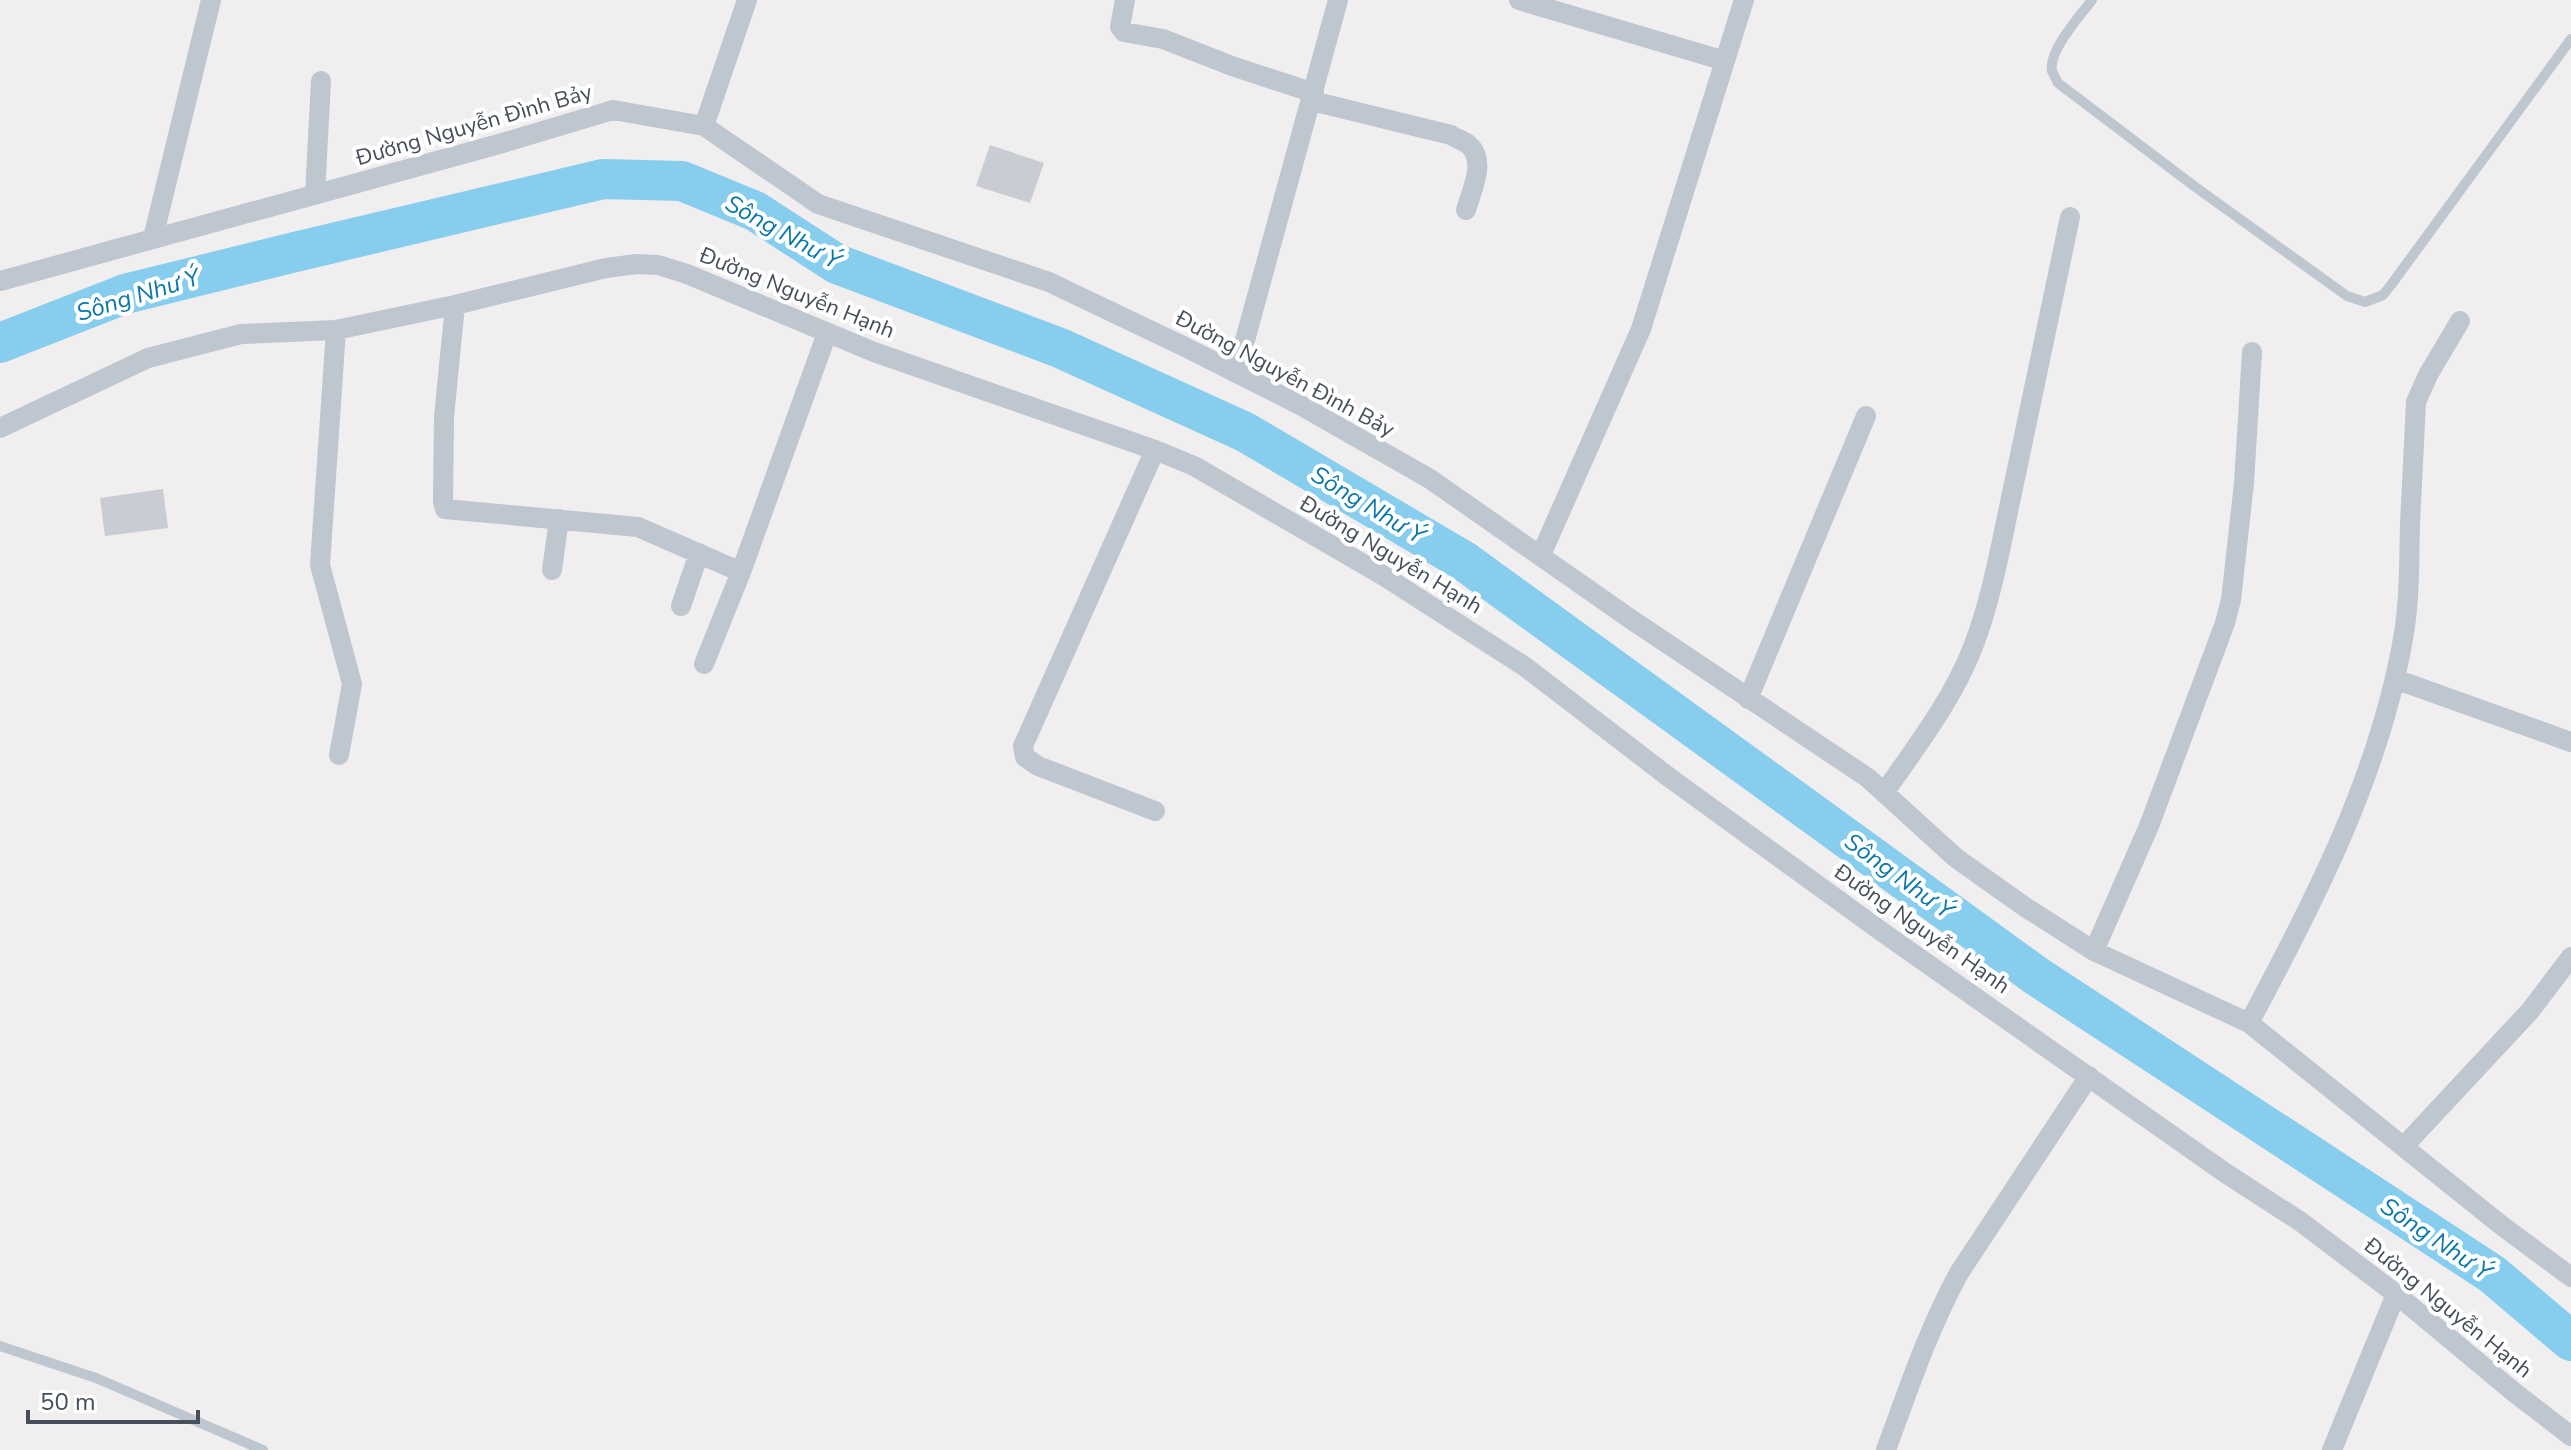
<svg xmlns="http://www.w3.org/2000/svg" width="2571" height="1450" viewBox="0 0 2571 1450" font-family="'Nunito Sans',sans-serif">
<rect width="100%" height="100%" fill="#f0eeee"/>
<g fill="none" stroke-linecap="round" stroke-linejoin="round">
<path stroke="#87cded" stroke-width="40" d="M0,343L125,294L291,253L603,179L682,181L755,211L837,264L1060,348L1245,432L1464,561L2038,977L2492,1274L2571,1341"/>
</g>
<path fill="#caccd3" d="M990,145L1044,163L1030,203L976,186Z
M163,489L168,528L105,536L100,498Z"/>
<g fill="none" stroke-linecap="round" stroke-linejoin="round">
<path stroke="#bec6d0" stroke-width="10" d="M2092,0C2080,16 2048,51 2052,71C2053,72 2057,82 2058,83L2194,186L2347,296L2365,302L2383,295L2391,285L2571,39
M0,1346L96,1378L263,1450"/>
<path stroke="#bec6d0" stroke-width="20" d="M1125,0L1120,27L1124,32L1163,39L1232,66L1314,93
M1519,0L1725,61
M1312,101L1451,135C1457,139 1464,141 1469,145C1487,161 1471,192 1466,210
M704,126L747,0
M315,194L321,81
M153,238L211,0
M0,281L499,144L613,110L704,126L818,204L1049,282L1183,346L1302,406L1430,479L1632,620L1868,778L1956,858L2025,907L2094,951L2249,1023L2501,1225L2571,1277
M455,305L444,417L443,502L445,509L638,527L741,572L827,333
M336,330L320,565L352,684L339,755
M1236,373L1338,0
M0,428L148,358L241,334L336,330L455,305L606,268L637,264L658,265L687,274L874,352L1155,450L1194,466L1384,576L1524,666L1670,778L1885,934L2224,1172L2301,1222L2396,1294L2515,1393L2571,1436
M1155,450L1023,746L1025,757L1038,766L1155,811
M1541,555L1641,329L1744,0
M552,570L559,519
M681,606L699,553
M704,664L741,572
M2395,679L2571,742
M1748,699L1866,416
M1884,793C1916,747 1953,699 1973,647C1992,598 2001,544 2012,493C2032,401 2051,309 2070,217
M2094,951L2149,826L2225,623L2231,600L2244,483L2252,352
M2249,1023C2315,900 2381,772 2404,633C2410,597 2409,560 2410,524C2412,483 2414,442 2416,402L2428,375L2460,321
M2405,1145L2530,1011L2571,957
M1886,1450C1908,1390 1928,1330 1959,1273L2089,1076
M2332,1450L2396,1294"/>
</g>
<g text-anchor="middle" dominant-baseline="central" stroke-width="8" stroke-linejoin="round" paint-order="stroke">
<g font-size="22" fill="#464f5b" stroke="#fff">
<text transform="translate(474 125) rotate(-16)">Đường Nguyễn Đình Bảy</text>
<text transform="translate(797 293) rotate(22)">Đường Nguyễn Hạnh</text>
<text transform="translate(1285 374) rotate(28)">Đường Nguyễn Đình Bảy</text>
<text transform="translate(1391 555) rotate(31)">Đường Nguyễn Hạnh</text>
<text transform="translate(1922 929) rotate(35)">Đường Nguyễn Hạnh</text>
<text transform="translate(2448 1308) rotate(39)">Đường Nguyễn Hạnh</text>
</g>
<g font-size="24" font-style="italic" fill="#0a78aa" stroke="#fff">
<text transform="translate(783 232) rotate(29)">Sông Như Ý</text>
<text transform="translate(138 295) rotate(-17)">Sông Như Ý</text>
<text transform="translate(1368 505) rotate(31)">Sông Như Ý</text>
<text transform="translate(1899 876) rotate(36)">Sông Như Ý</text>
<text transform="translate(2436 1239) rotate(34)">Sông Như Ý</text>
</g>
</g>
<path d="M28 1410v12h170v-12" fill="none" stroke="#464f5b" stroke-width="4"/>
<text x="40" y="1410" font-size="24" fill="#464f5b" stroke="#ffffff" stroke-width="6" paint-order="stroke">50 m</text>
</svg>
